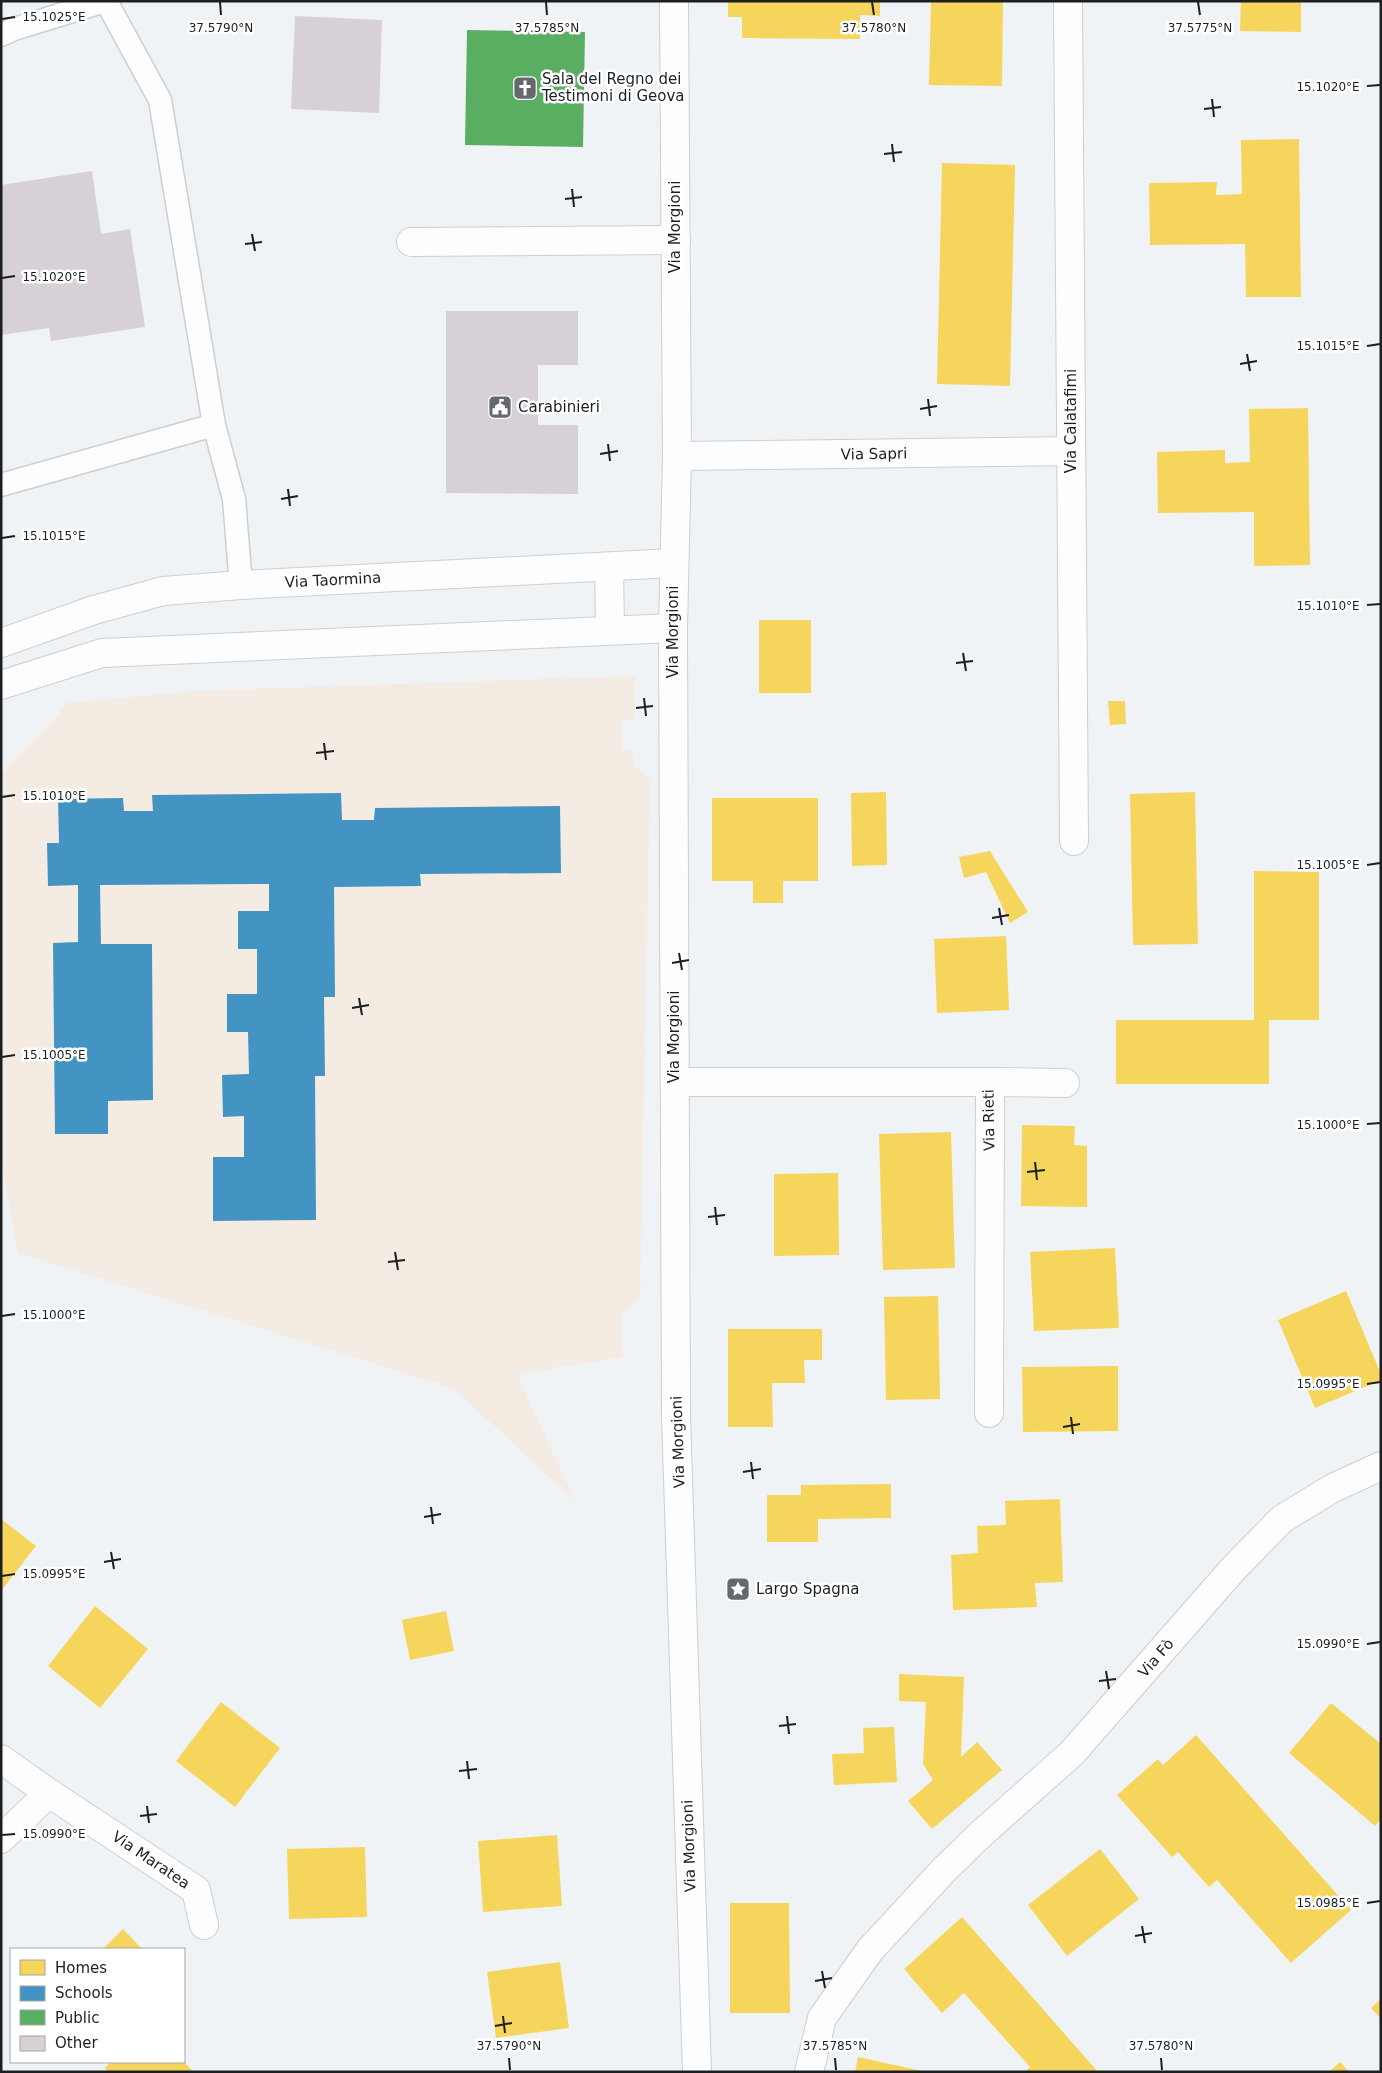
<svg xmlns="http://www.w3.org/2000/svg" width="1382" height="2073" viewBox="0 0 1382 2073" font-family="'DejaVu Sans',sans-serif">
<rect width="100%" height="100%" fill="#f0f3f6"/>
<path fill="#f4ebe3" d="M635,676L634,720L622,721V749L633,750V765L650,779L640,1296L621,1315L623,1357L517,1374L575,1501L453,1388L18,1253L1,1161V770H5L52,723L66,703L196,691Z"/>
<path fill="#f6d55c" d="M728,1H880V16L860,15V39L742,38V17H728Z
M931,1H1003L1002,86L929,85Z
M1241,1H1301V32L1240,31Z
M1299,139L1301,297H1246L1245,244L1150,245L1149,183L1217,182L1216,195L1242,194L1241,140Z
M942,163L1015,165L1010,386L937,384Z
M1308,408L1310,565L1254,566V512L1158,513L1157,452L1225,450V463L1250,462L1249,409Z
M759,620H811V693H759Z
M1108,701H1125L1126,724L1110,725Z
M886,792L887,865L852,866L851,793Z
M1195,792L1198,944L1133,945L1130,794Z
M712,798H818V881H783V903H753V881H712Z
M990,851L1028,912L1010,923L986,872L964,878L959,857Z
M1254,871L1319,872V1020H1269V1084H1116V1020H1254Z
M1006,936L1009,1010L937,1013L934,939Z
M1022,1125L1075,1126L1074,1145L1087,1146V1207L1021,1206Z
M951,1132L955,1268L883,1270L879,1134Z
M838,1173L839,1255L774,1256V1174Z
M1115,1248L1119,1328L1034,1331L1030,1252Z
M1346,1291L1381,1374V1380L1315,1408L1278,1320Z
M938,1296L940,1399L886,1400L884,1297Z
M728,1329H822V1360H804L805,1383H772L773,1427H728Z
M1118,1366V1431L1023,1432L1022,1367Z
M891,1484V1518L818,1519V1542H767V1495H801V1485Z
M1060,1499L1063,1582L1035,1583L1037,1607L953,1610L951,1555L978,1553L977,1526L1006,1525L1005,1501Z
M1,1519L36,1546L1,1591Z
M95,1606L148,1649L100,1708L48,1666Z
M446,1611L454,1651L410,1660L402,1620Z
M899,1674L964,1677L961,1757L977,1742L1002,1770L932,1829L908,1801L933,1780L923,1764L926,1702L899,1701Z
M221,1702L280,1748L235,1807L176,1761Z
M1331,1703L1381,1744V1819L1375,1826L1289,1753Z
M894,1727L897,1782L834,1785L832,1754L864,1753L863,1728Z
M1196,1735L1351,1910L1291,1963L1217,1880L1209,1887L1178,1852L1172,1857L1117,1795L1158,1759L1163,1765Z
M557,1835L562,1906L483,1912L478,1841Z
M365,1847L367,1917L289,1919L287,1849Z
M1100,1849L1139,1899L1067,1956L1028,1905Z
M730,1903H789L790,2013H730Z
M962,1917L1098,2072H1025L1030,2067L964,1993L942,2013L904,1969Z
M123,1929L142,1949H103Z
M560,1962L569,2028L496,2038L487,1972Z
M1381,1999V2019L1371,2008Z
M858,2057L922,2071L921,2072H855Z
M111,2062H184L194,2072H108L105,2068Z
M1340,2062L1349,2072H1329Z"/>
<path fill="#4393c3" d="M341,793L342,820H374L375,808L560,806L561,873L420,874L421,886L334,887L335,997H324L325,1076H315L316,1220L213,1221V1157H244V1116L223,1117L222,1075L249,1074L248,1032H227V994H257V949H238V911H269V884L100,885L101,944H152L153,1100L108,1101V1134H55L53,943L78,942V885L48,886L47,843H59L58,799L123,798L124,811H153L152,795Z"/>
<path fill="#5aae61" d="M467,30L585,32L583,147L465,145Z"/>
<path fill="#d7d0d6" d="M295,16L382,20L379,113L291,109Z
M92,171L101,234L130,229L145,327L51,341L49,328L1,335V185Z
M446,311H578V365H538V425H578V494L446,493Z"/>
<g fill="none" stroke-linecap="round" stroke-linejoin="round">
<g stroke="#cccfd1" stroke-width="25">
<path id="lane" d="M106,1L160,100L214,425L234,499L241,585
M1,35L14,29L105,1
M1,485L214,425"/>
</g>
<g stroke="#cccfd1" stroke-width="30">
<path id="street" d="M1068,1L1074,841
M411,242L676,240
M677,456L1071,451
M609,567L610,630
M1,643L94,610L163,591L241,585L673,563
M1,685L102,653L673,628
M675,1082H990L989,1413
M990,1082L1065,1083
M1,1759L49,1793L196,1890L204,1925
M1,1839L49,1793"/>
</g>
<g stroke="#cccfd1" stroke-width="30">
<path id="secondary" d="M674,1L677,456L673,628L676,1415L697,2072
M809,2072L822,2018L870,1950L944,1870L981,1834L1072,1753L1234,1568L1282,1519L1333,1488L1381,1466"/>
</g>
<use href="#lane" stroke="#fdfdfe" stroke-width="22"/>
<use href="#street" stroke="#fdfdfe" stroke-width="28"/>
<use href="#secondary" stroke="#fdfdfe" stroke-width="28"/>
</g>
<path fill="none" stroke="#1c1f21" stroke-width="2" d="M220,2L221,15M546,2L547,15M872,2L874,15M1198,2L1200,15M2,19L15,17M1367,86L1380,85M1212,99L1214,117M1204,109L1221,107M892,144L894,162M884,154L902,152M572,189L574,207M565,199L582,197M252,234L255,251M245,244L262,242M2,278L15,276M1367,346L1380,344M1247,354L1250,371M1240,364L1257,361M928,399L930,416M920,409L937,406M608,444L610,461M600,454L618,451M288,489L290,506M281,499L298,496M2,538L15,536M1367,605L1380,604M963,653L966,671M956,663L973,661M644,698L646,716M636,708L653,706M324,743L326,760M316,753L334,751M2,797L15,795M1367,865L1380,863M999,908L1002,925M992,918L1009,915M679,953L682,970M672,963L689,960M359,998L362,1015M352,1008L369,1005M2,1057L15,1055M1367,1124L1380,1123M1035,1162L1037,1180M1027,1172L1045,1170M715,1207L717,1225M708,1217L725,1215M395,1252L398,1270M388,1262L405,1260M2,1316L15,1314M1367,1384L1380,1382M1071,1417L1073,1434M1063,1427L1080,1424M751,1462L753,1479M743,1472L761,1469M431,1507L433,1524M424,1517L441,1514M111,1552L114,1569M104,1562L121,1559M2,1576L15,1574M1367,1644L1380,1642M1106,1671L1109,1689M1099,1681L1116,1679M787,1716L789,1734M779,1726L796,1724M467,1761L469,1779M459,1771L477,1769M147,1806L149,1823M140,1816L157,1814M2,1835L15,1834M1367,1903L1380,1901M1142,1926L1145,1943M1135,1936L1152,1933M822,1971L825,1988M815,1981L832,1978M503,2016L505,2033M495,2026L512,2023M509,2058L510,2070M835,2058L836,2070M1161,2058L1162,2070"/>
<defs>
<g id="church-square" transform="scale(1.25)"><rect x="-9" y="-9" width="18" height="18" rx="4" fill="#66696c" stroke="#fff"/><path d="M-1.2-6h2.4v3.5h3.3v2.4h-3.3V6h-2.4V-.1h-3.3v-2.4h3.3Z" fill="#fff"/></g>
<g id="civic-square" transform="scale(1.25)"><rect x="-9" y="-9" width="18" height="18" rx="4" fill="#66696c" stroke="#fff"/><path d="M-.6-6.5H3V-4.5H.6V-3L4-1V1h2V6H-6V1h2V-1L-.6-3ZM-1.2 2.5V6h2.4V2.5Z" fill="#fff"/></g>
<g id="sight-square" transform="scale(1.25)"><rect x="-9" y="-9" width="18" height="18" rx="4" fill="#66696c" stroke="#fff"/><path d="M0-6L1.8-2.2L6-1.7L2.9 1.2L3.7 5.4L0 3.3L-3.7 5.4L-2.9 1.2L-6-1.7L-1.8-2.2Z" fill="#fff"/></g>
</defs>
<g fill-rule="evenodd">
<use href="#church-square" x="525" y="88"/>
<use href="#civic-square" x="500" y="407"/>
<use href="#sight-square" x="738" y="1589"/>
</g>
<g text-anchor="middle" dominant-baseline="central" stroke-width="5" stroke-linejoin="round" paint-order="stroke">
<g font-size="15" fill="#1c1f21" stroke="#fff" text-anchor="start">
<text x="542" y="79">Sala del Regno dei<tspan x="542" dy="17">Testimoni di Geova</tspan></text>
<text x="518" y="407">Carabinieri</text>
<text x="756" y="1589">Largo Spagna</text>
</g>
<g font-size="15" fill="#1c1f21" stroke="#fff">
<text transform="translate(675 227) rotate(-90)">Via Morgioni</text>
<text transform="translate(1071 421) rotate(-90)">Via Calatafimi</text>
<text transform="translate(874 454) rotate(-1)">Via Sapri</text>
<text transform="translate(333 580) rotate(-3)">Via Taormina</text>
<text transform="translate(673 632) rotate(-90)">Via Morgioni</text>
<text transform="translate(674 1037) rotate(-90)">Via Morgioni</text>
<text transform="translate(989 1120) rotate(-91)">Via Rieti</text>
<text transform="translate(678 1442) rotate(-92)">Via Morgioni</text>
<text transform="translate(1156 1658) rotate(-49)">Via Fò</text>
<text transform="translate(689 1846) rotate(-92)">Via Morgioni</text>
<text transform="translate(151 1860) rotate(34)">Via Maratea</text>
</g>
</g>
<g font-size="12" text-anchor="middle" fill="#1c1f21" stroke="#fff" stroke-width="5" stroke-linejoin="round" paint-order="stroke">
<text x="54" y="21">15.1025°E</text>
<text x="221" y="32">37.5790°N</text>
<text x="547" y="32">37.5785°N</text>
<text x="874" y="32">37.5780°N</text>
<text x="1200" y="32">37.5775°N</text>
<text x="1328" y="91">15.1020°E</text>
<text x="54" y="281">15.1020°E</text>
<text x="1328" y="350">15.1015°E</text>
<text x="54" y="540">15.1015°E</text>
<text x="1328" y="610">15.1010°E</text>
<text x="54" y="800">15.1010°E</text>
<text x="1328" y="869">15.1005°E</text>
<text x="54" y="1059">15.1005°E</text>
<text x="1328" y="1129">15.1000°E</text>
<text x="54" y="1319">15.1000°E</text>
<text x="1328" y="1388">15.0995°E</text>
<text x="54" y="1578">15.0995°E</text>
<text x="1328" y="1648">15.0990°E</text>
<text x="54" y="1838">15.0990°E</text>
<text x="1328" y="1907">15.0985°E</text>
<text x="509" y="2050">37.5790°N</text>
<text x="835" y="2050">37.5785°N</text>
<text x="1161" y="2050">37.5780°N</text>
</g>
<rect width="1382" height="2073" fill="none" stroke="#1c1f21" stroke-width="5"/>
<rect x="10" y="1948" width="175" height="115" fill="#ffffff" stroke="#a4a5a6"/>
<rect x="20" y="1960" width="25" height="15" fill="#f6d55c" stroke="#a4a5a6"/>
<text x="55" y="1973" font-size="15" fill="#1c1f21">Homes</text>
<rect x="20" y="1986" width="25" height="15" fill="#4393c3" stroke="#a4a5a6"/>
<text x="55" y="1998" font-size="15" fill="#1c1f21">Schools</text>
<rect x="20" y="2010" width="25" height="15" fill="#5aae61" stroke="#a4a5a6"/>
<text x="55" y="2023" font-size="15" fill="#1c1f21">Public</text>
<rect x="20" y="2036" width="25" height="15" fill="#d7d0d6" stroke="#a4a5a6"/>
<text x="55" y="2048" font-size="15" fill="#1c1f21">Other</text>
</svg>
